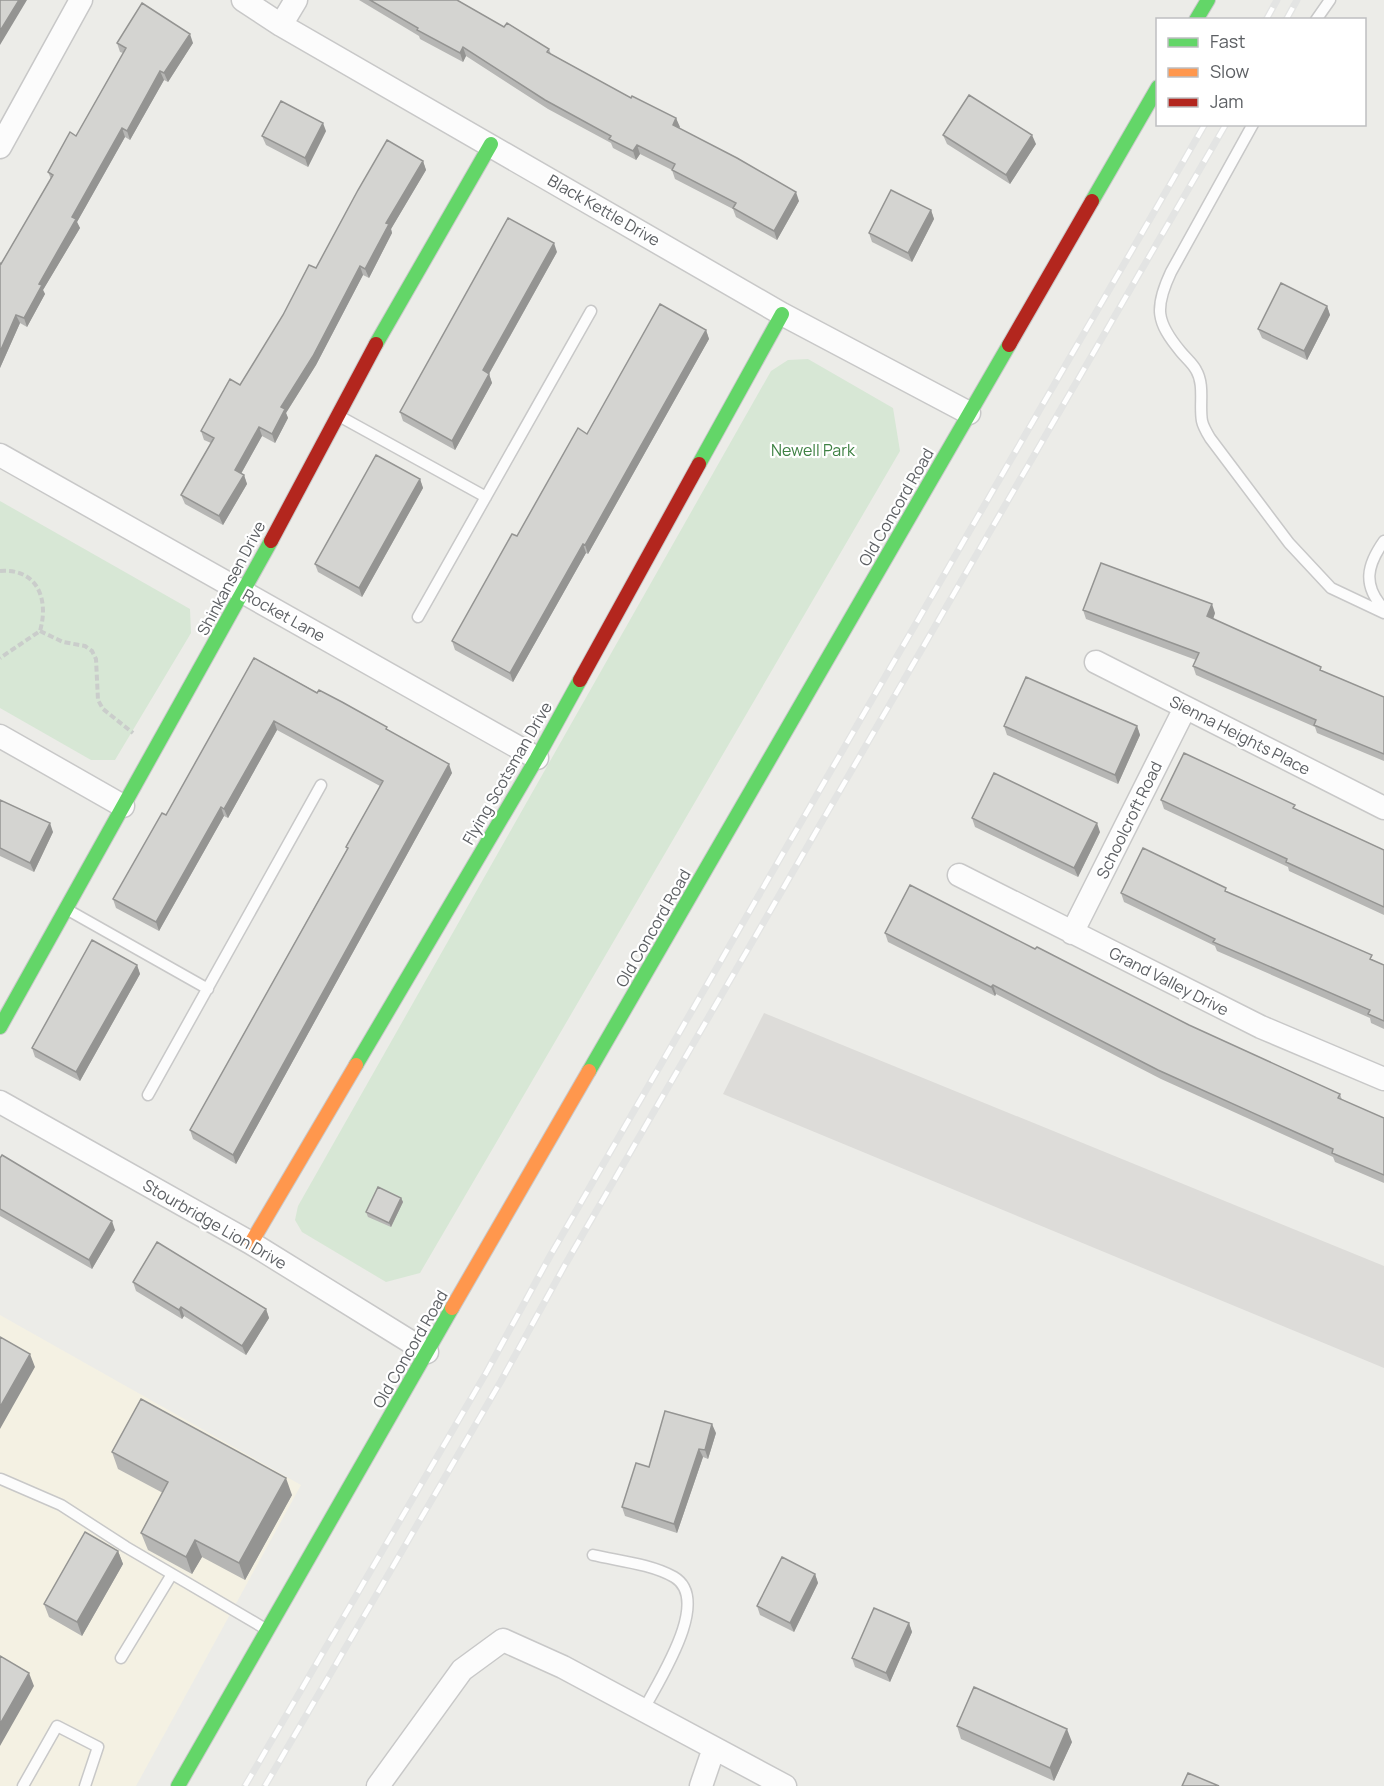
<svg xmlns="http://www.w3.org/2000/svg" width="1384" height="1786" viewBox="0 0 1384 1786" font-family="Manrope,sans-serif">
<rect width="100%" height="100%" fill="#ecece8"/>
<path fill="#f4f1e3" d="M0,1315L301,1485L136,1786H0Z"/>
<path fill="#dddcd9" d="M764,1013L1384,1266V1368L723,1094Z"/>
<path fill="#d7e7d5" d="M808,359L893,408L900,451L420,1273L386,1282L302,1232L295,1220L298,1206L771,371L788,360Z
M0,501L190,609L191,633L115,760H91L0,708Z"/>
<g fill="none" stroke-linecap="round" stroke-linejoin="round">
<g stroke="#c8c8c8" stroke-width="13">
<path id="lane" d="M1316,20L1330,0
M1253,124L1171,272C1154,308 1156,322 1181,352C1186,358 1193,364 1196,370C1205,385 1199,405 1202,421C1203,426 1207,433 1210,438L1289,543L1331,588L1384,613
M339,416L486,497
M1384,541C1367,565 1362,585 1384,609
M418,617L591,311
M68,910L208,989
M148,1095L321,785
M1,1479L61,1505L126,1547L264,1628
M593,1555C619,1561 651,1564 674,1577C713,1600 657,1683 643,1711
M121,1658L172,1574
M23,1786L57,1726L98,1747L85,1786"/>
</g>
<g stroke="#c8c8c8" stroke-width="25">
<path id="street" d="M243,0L281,25L782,314L969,413
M281,25L296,0
M0,147L81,0
M0,455L537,758
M1096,662L1384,808
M0,736L123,806
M959,875L1261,1027L1384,1079
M1072,933L1185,708
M0,1102L251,1243L427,1352
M378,1786L462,1670L503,1640L563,1667L785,1786
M701,1786L714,1748"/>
</g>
<g stroke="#c9c9ca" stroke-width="16">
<path id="fast" d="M1196,20L1208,0
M1092,201L1158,87
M376,344L491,144
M699,464L782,314
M0,1027L271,541
M356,1065L537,758L580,680
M589,1071L1009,345
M178,1786L452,1308"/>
</g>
<g stroke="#c9c9ca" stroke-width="16">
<path id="slow" d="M251,1243L356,1065
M452,1308L589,1071"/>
</g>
<g stroke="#c9c9ca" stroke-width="16">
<path id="jam" d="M1009,345L1092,201
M271,541L376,344
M580,680L699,464"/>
</g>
<path stroke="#cacdcb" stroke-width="4" stroke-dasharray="6 3" stroke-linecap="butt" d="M0,571C38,568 49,600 40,631L0,658
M40,631L63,642L85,646L92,651L96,659L98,700L103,709L133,733"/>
<use href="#lane" stroke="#fcfcfc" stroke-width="10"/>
<use href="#street" stroke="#fcfcfc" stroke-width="22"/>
<use href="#fast" stroke="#63d668" stroke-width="14"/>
<use href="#slow" stroke="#ff974d" stroke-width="14"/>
<use href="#jam" stroke="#b3261e" stroke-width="14"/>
<g stroke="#e3e4e3" stroke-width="7">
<path id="rail" d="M1266,20L1277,0
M1286,20L1297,0
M245,1786L486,1373L550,1256L1205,124
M265,1786L501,1381L565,1265L1226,124"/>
</g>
<use href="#rail" stroke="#fff" stroke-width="4.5" stroke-dasharray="14" stroke-linecap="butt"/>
</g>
<path fill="#b6b6b4" d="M359,0H457L504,27L549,49L551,54L631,98L676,118L679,128L799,201L777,240L736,217L733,209L675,179L672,170L640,154L636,160L613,148L611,143L548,109L466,56L463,62L420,39L419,36Z
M117,43H193L168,82L164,80L130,140L125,137L77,222L80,228L43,290L45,294L27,327L20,323L0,368V263L1,264L51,179L48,172L76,136L123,53L120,52Z
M326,131L308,167L266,145L262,136Z
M943,135L1036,144L1010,184L947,144Z
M423,161L426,170L391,229L392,233L369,278L363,275L316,365L286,413L288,418L275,443L262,436L241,474L244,475L247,484L223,525L185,504L181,495L211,443L204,440L201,431L240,385L316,268Z
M931,210L934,219L912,262L872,242L869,233Z
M557,252L489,374L492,383L455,450L403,421L400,412Z
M1327,306L1330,315L1307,360L1262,338L1258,329Z
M706,330L709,339L588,554L586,553L513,682L455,650L452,641L517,536L587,434Z
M420,479L423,488L362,597L318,572L315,564Z
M1083,610L1215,613L1213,619L1323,672L1384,697V761L1317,733L1315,727L1196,675L1193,666L1196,660L1086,619Z
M254,658L388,731L452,773L236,1164L193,1139L190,1130L347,849L346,847L380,786L277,730L228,818L224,816L159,931L116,908L113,899L166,815Z
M1004,726H1137L1140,735L1118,784L1007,735Z
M0,800L53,832L34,872L0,856Z
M1161,800L1297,810L1384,850V915L1289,871L1288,867L1164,809Z
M972,818L1100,832L1078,877L975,827Z
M1121,893H1228L1384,965V1029L1371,1023L1370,1018L1217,951L1215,946L1124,902Z
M885,933L1035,949L1189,1025L1340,1094L1342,1100L1384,1118V1183L1335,1162L1333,1157L1161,1079L996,994L995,996L888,942Z
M137,965L140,974L80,1081L35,1057L32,1048Z
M0,1158L115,1230L92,1269L0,1216Z
M401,1198L403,1202L391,1227L368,1217L366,1212Z
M133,1282L266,1309L269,1318L246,1355L184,1316L182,1319L136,1291Z
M716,1433L708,1459L703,1457L677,1533L625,1516L622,1507L649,1467Z
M112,1452L292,1495L245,1580L202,1557L192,1574L148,1550L141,1533L163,1493L118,1469Z
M118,1551L123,1564L82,1636L49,1617L44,1604Z
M815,1574L818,1583L794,1632L760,1615L757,1606Z
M909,1623L912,1632L890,1682L855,1667L852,1658Z
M957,1726L1072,1742L1054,1781L961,1739Z"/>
<path fill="#949492" d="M19,0H27L0,45V31Z
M190,34L193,43L168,82L164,73Z
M463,47L466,56L463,62L460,53Z
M160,71L164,80L130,140L127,131Z
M676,118L680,127L676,134L673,125Z
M323,123L326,131L308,167L305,158Z
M122,128L125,137L77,222L80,228L43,290L45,294L27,327L24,318L39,284L72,217Z
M1032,135L1036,144L1010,184L1006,175Z
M637,145L640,154L636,160L633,151Z
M423,161L426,170L391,229L392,233L369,278L365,269L386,223Z
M796,192L799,201L777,240L774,231Z
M931,210L934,219L912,262L908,253Z
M554,243L557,252L486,379L483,370Z
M360,266L363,275L316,365L286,413L288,418L275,443L272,434L281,407Z
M1327,306L1330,315L1307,360L1304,351Z
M16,315L20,323L0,368V352Z
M706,330L709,339L588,554L585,545Z
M489,374L492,383L455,450L452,441Z
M259,427L262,436L238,479L235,470Z
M244,475L247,484L223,525L219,516Z
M420,479L423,488L362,597L359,588Z
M583,544L586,553L513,682L510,673Z
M1212,604L1215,613L1211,625L1207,616Z
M274,721L277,730L228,818L224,809Z
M1137,726L1140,735L1118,784L1115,775Z
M449,764L452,773L236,1164L233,1155Z
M221,807L224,816L159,931L156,922Z
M50,823L53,832L34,872L30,863Z
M1097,823L1100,832L1078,877L1074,868Z
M137,965L140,974L80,1081L76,1072Z
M993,985L996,994L995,996L991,987Z
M401,1198L403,1202L391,1227L389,1223Z
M112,1221L115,1230L92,1269L89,1260Z
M181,1307L184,1316L182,1319L179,1310Z
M266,1309L269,1318L246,1355L242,1346Z
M30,1354L35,1367L0,1429V1407Z
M712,1424L716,1433L708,1459L705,1450Z
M699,1449L703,1457L677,1533L674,1524Z
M286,1478L292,1495L245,1580L239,1563Z
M195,1540L202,1557L192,1574L186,1557Z
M118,1551L123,1564L82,1636L77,1622Z
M815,1574L818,1583L794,1632L790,1623Z
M909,1623L912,1632L890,1682L886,1673Z
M29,1673L34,1686L0,1746V1724Z
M1067,1729L1072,1742L1054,1781L1050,1768Z"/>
<path fill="#d4d4d1" stroke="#949492" stroke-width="1.5" d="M0,0H19L0,31Z
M370,0H457L504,27L507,23L549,49L547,52L631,98L632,96L676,118L673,125L737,158L796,192L774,231L733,208L736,203L672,170L675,164L637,145L633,151L609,139L611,136L545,100L463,47L460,53L417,30L418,28Z
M142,3L190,34L164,73L160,71L127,131L122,128L72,217L76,219L39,284L42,285L24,318L16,315L0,352V263L1,264L53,175L48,172L70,132L76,136L126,48L117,43Z
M969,95L1032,135L1006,175L943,135Z
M281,101L323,123L305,158L262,136Z
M387,140L423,161L386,223L389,224L365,269L360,266L313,356L281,407L285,409L272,434L259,427L235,470L244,475L219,516L181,495L214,438L201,431L230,379L240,385L283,315L309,265L316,268L358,190Z
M891,190L931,210L908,253L869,233Z
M508,218L554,243L483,370L489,374L452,441L400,412Z
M1281,283L1327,306L1304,351L1258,329Z
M660,304L706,330L585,545L583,544L510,673L452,641L512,534L517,536L578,428L587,434Z
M376,455L420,479L359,588L315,564Z
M1101,563L1212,604L1207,616L1321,667L1320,670L1384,697V754L1314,725L1316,720L1193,666L1199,653L1083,610Z
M254,658L317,693L319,690L342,702L387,727L386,729L449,764L233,1155L190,1130L348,848L346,847L383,781L274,721L224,809L221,807L156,922L113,899L162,813L166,815Z
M1026,677L1137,726L1115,775L1004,726Z
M1184,753L1295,805L1293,808L1384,850V907L1286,862L1287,859L1161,800Z
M994,773L1097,823L1074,868L972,818Z
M0,800L50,823L30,863L0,848Z
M1143,848L1226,888L1225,891L1372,955L1370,959L1384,965V1021L1368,1014L1370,1010L1213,942L1215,939L1121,893Z
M910,885L1035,949L1037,947L1189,1025L1340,1094L1338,1098L1384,1118V1175L1332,1153L1333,1149L1158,1070L993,985L991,987L885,933Z
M92,940L137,965L76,1072L32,1048Z
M2,1155L112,1221L89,1260L0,1209V1158Z
M378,1187L401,1198L389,1223L366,1212Z
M157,1242L266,1309L242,1346L181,1307L179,1310L133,1282Z
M0,1337L30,1354L0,1407Z
M141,1399L286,1478L239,1563L195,1540L186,1557L141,1533L168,1482L112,1452Z
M665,1411L712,1424L705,1450L699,1449L674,1524L622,1507L636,1463L649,1467Z
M85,1532L118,1551L77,1622L44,1604Z
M782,1557L815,1574L790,1623L757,1606Z
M874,1608L909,1623L886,1673L852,1658Z
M0,1656L29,1673L0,1724Z
M974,1687L1067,1729L1050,1768L957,1726Z
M1188,1773L1219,1786H1182Z"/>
<g text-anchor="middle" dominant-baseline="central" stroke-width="4.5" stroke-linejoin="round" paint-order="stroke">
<g font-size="16" fill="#5d6064" stroke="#fff">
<text transform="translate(604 210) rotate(30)">Black Kettle Drive</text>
<text transform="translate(896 507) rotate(-60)">Old Concord Road</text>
<text transform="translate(231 578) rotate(-62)">Shinkansen Drive</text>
<text transform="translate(284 615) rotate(29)">Rocket Lane</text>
<text transform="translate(1240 735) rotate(27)">Sienna Heights Place</text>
<text transform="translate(507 773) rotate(-60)">Flying Scotsman Drive</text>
<text transform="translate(1129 820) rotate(-64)">Schoolcroft Road</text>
<text transform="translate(653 928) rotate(-60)">Old Concord Road</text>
<text transform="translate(1169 981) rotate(27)">Grand Valley Drive</text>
<text transform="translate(215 1224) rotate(30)">Stourbridge Lion Drive</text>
<text transform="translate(410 1349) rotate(-60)">Old Concord Road</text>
</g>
<g font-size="16" fill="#3f8244" stroke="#fff">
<text x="813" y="450">Newell Park</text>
</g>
</g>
<rect x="1156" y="18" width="210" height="108" fill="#ffffff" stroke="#bebfc1" stroke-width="1.5"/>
<rect x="1168" y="38" width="30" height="9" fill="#63d668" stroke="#bebfc1" stroke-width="1.5"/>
<text x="1210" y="48" font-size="18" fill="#5d6064">Fast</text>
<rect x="1168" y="68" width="30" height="9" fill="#ff974d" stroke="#bebfc1" stroke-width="1.5"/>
<text x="1210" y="78" font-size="18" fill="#5d6064">Slow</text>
<rect x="1168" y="98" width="30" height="9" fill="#b3261e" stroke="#bebfc1" stroke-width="1.5"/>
<text x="1210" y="108" font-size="18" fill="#5d6064">Jam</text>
</svg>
